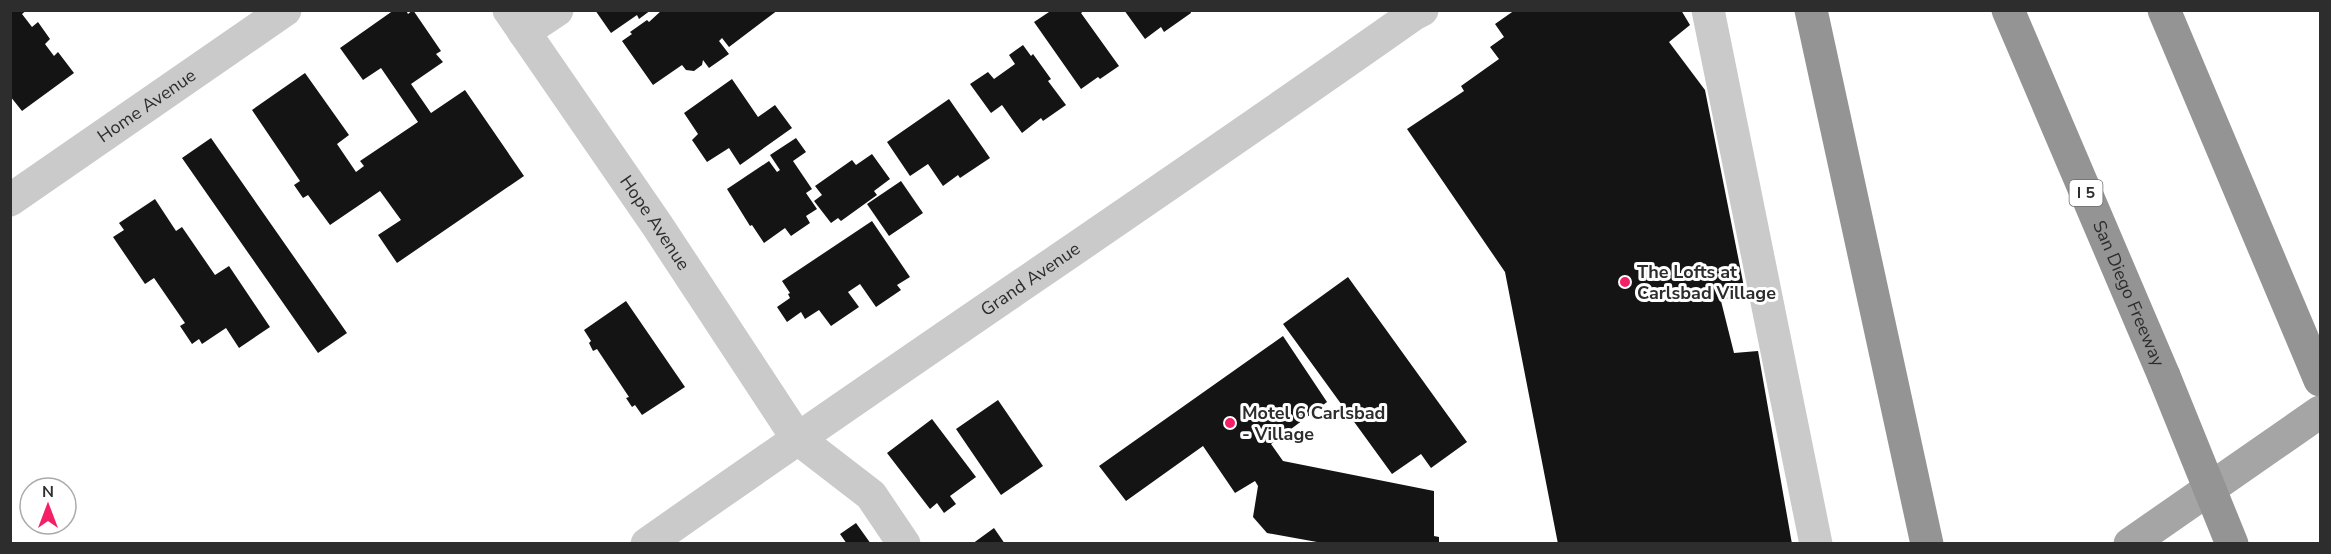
<svg xmlns="http://www.w3.org/2000/svg" width="2331" height="554" viewBox="0 0 2331 554" font-family="'Nunito Sans',sans-serif">
<rect width="100%" height="100%" fill="#fff"/>
<path fill="#141414" d="M10,10H27L22,14L32,27L38,22L50,39L45,44L54,56L58,52L74,73L22,111L10,96Z
M394,10H406L408,14L413,10L441,51L436,54L443,62L411,84L431,113L465,90L524,176L397,263L378,235L401,220L380,191L330,225L308,195L303,198L294,185L300,181L252,110L305,73L349,135L337,144L356,172L364,166L360,161L418,122L381,68L363,80L340,48Z
M595,10H651L639,19L637,15L611,33Z
M662,10H778L729,47L722,38L719,41L729,54L709,68L703,60L702,65L694,71L686,70L682,65L653,85L622,41L632,34L630,32L647,20L649,22Z
M1052,10H1085L1081,13L1119,66L1100,79L1098,77L1081,89L1034,22Z
M1124,10H1190L1191,13L1164,32L1161,27L1145,39Z
M1515,10H1681L1690,25L1669,42L1705,90L1745,292L1721,301L1734,353L1758,351L1792,544H1558L1505,272L1407,129L1464,91L1461,86L1499,59L1490,47L1504,37L1495,24Z
M1023,45L1031,56L1033,54L1051,79L1048,81L1066,105L1043,121L1041,118L1022,133L1002,105L991,113L970,84L988,72L994,79L1015,64L1009,55Z
M732,79L758,117L775,105L792,128L740,165L729,148L707,162L692,140L698,134L684,113Z
M949,99L990,158L960,178L958,175L943,186L928,164L910,176L887,142Z
M211,138L347,333L318,353L182,158Z
M796,138L806,152L793,161L812,189L806,193L817,209L806,216L810,223L791,236L785,228L764,243L752,225L750,226L727,189L769,161L777,172L780,170L770,155Z
M872,154L890,179L874,191L877,195L841,221L838,218L831,223L814,201L822,195L815,186L852,160L856,165Z
M901,181L923,213L889,236L867,204Z
M155,199L176,231L182,227L215,275L229,266L270,327L239,348L226,328L202,344L199,339L192,344L180,326L185,323L154,278L145,284L113,237L124,230L119,223Z
M872,221L910,277L897,285L901,290L876,307L860,284L848,292L859,307L831,326L819,310L805,319L801,312L787,322L777,307L790,298L788,294L790,293L782,281Z
M1348,277L1467,442L1431,468L1421,454L1392,474L1283,324Z
M626,301L685,387L642,415L635,405L632,407L626,398L629,397L597,349L593,351L589,343L591,341L584,330Z
M1283,336L1327,402L1271,444L1283,461L1434,491V536L1439,537V544H1328L1267,533L1253,517L1258,486L1255,481L1235,493L1203,446L1126,501L1099,466Z
M998,400L1043,466L1001,495L956,429Z
M932,419L976,477L950,496L956,504L944,513L937,503L930,509L887,453Z
M856,523L871,544H847L840,534Z
M994,528L1005,544H972Z"/>
<g fill="none" stroke-linecap="round" stroke-linejoin="round">
<g stroke="#cacaca" stroke-width="33">
<path id="s1" d="M509,10L657,225L797,438L871,495L904,544"/>
<path d="M1708,10L1816,544"/>
<path d="M524,32L557,10"/>
<path id="s2" d="M10,200L285,10"/>
<path id="s3" d="M647,544C901,365 1160,193 1414,14L1422,10"/>
</g>
<path stroke="#a5a5a5" stroke-width="33" d="M2130,544L2320,412"/>
<g stroke="#949494" stroke-width="33">
<path d="M1811,10L1927,544"/>
<path id="s4" d="M2008,10L2164,376"/>
<path d="M2164,10L2320,380"/>
</g>
<path stroke="#949494" stroke-width="33" d="M2164,376L2232,544"/>
</g>
<g fill="#f41f65" stroke="#fff" stroke-width="2">
<circle cx="1625" cy="282" r="6"/>
<circle cx="1230" cy="423" r="6"/>
</g>
<g text-anchor="middle" dominant-baseline="central" stroke-width="6" stroke-linejoin="round" paint-order="stroke">
<rect fill="#fff" stroke="#6c6c6c" stroke-width="1.5" x="2069.5" y="180" width="33" height="26" rx="4.5"/>
<g font-size="16" font-weight="bold" fill="#2d2d2d">
<text x="2086" y="193">I 5</text>
</g>
<g font-size="18" fill="#2d2d2d" stroke="#fff">
<text stroke="none"><textPath href="#s2" startOffset="166">Home Avenue</textPath></text>
<text stroke="none"><textPath href="#s1" startOffset="258">Hope Avenue</textPath></text>
<text stroke="none"><textPath href="#s3" startOffset="466">Grand Avenue</textPath></text>
<text stroke="none"><textPath href="#s4" startOffset="308">San Diego Freeway</textPath></text>
</g>
<g font-size="18" font-weight="bold" fill="#2d2d2d" stroke="#fff" text-anchor="start">
<text x="1637" y="272">The Lofts at<tspan x="1637" dy="21">Carlsbad Village</tspan></text>
<text x="1242" y="413">Motel 6 Carlsbad<tspan x="1242" dy="21">- Village</tspan></text>
</g>
</g>
<rect width="2331" height="554" fill="none" stroke="#2d2d2d" stroke-width="24"/>
<g transform="translate(48 506)"><circle r="28" fill="#ffffff" stroke="#ababab" stroke-width="1.5"/>
<path d="M0-4.5L10 22L0 15L-10 22Z" fill="#f41f65"/>
<text y="-9" font-size="16" font-weight="bold" text-anchor="middle" fill="#2d2d2d">N</text>
</g>
</svg>
